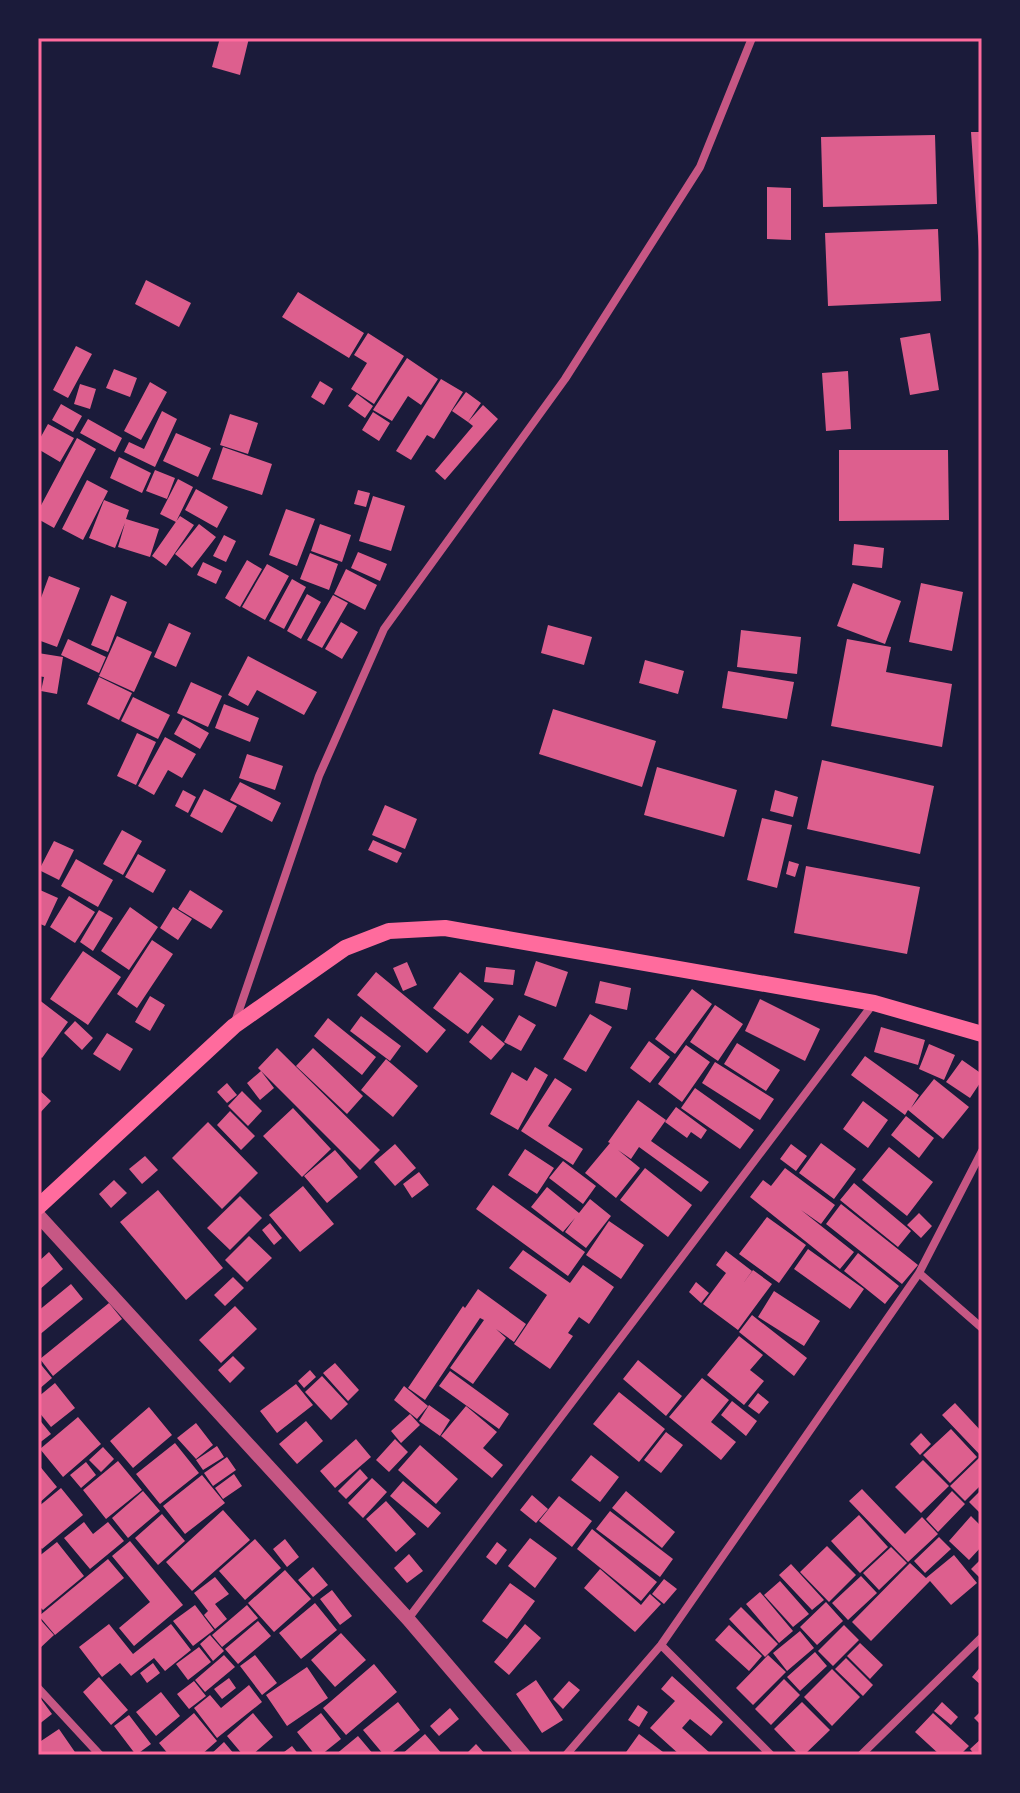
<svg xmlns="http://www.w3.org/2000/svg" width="1020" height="1793" viewBox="0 0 1020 1793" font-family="'Roboto Serif',serif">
<rect width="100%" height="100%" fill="#1b1b3a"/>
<path fill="#dd5f8e" d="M220,38H249L240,75L212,67Z
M971,132H982V251H979Z
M935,135L937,204L823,207L821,137Z
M767,187L791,188V240L767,239Z
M938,229L941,301L828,306L825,233Z
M146,280L191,303L179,327L135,304Z
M298,292L364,333L349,358L282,317Z
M368,333L404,356L374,404L351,389L367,363L354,355Z
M930,333L939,390L910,395L900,338Z
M76,346L92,354L68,398L53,390Z
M407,358L438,379L421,405L408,396L392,421L373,410Z
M114,369L137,378L130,397L106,388Z
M848,371L851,429L826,431L822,373Z
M441,379L463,392L434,439L427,435L411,460L396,451Z
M320,381L333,389L324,405L311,397Z
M150,382L167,392L141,440L124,431Z
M80,384L96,389L90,409L74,404Z
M466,392L481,403L468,422L452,411Z
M357,394L373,406L365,418L348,406Z
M61,404L82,416L73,432L52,420Z
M483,405L498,419L445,480L435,471L473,426L468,422Z
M162,411L177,419L155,467L124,452L129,442L144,449Z
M373,412L390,423L379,441L362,430Z
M230,414L258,423L248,454L220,445Z
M88,419L122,438L115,452L80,433Z
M48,424L74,438L60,462L38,449V442Z
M176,433L211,448L198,477L163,461Z
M77,438L96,449L54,528L38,519V511Z
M223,447L272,464L262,495L212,479Z
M839,450H948L949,520L839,521Z
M119,457L151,473L142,493L110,478Z
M155,470L175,478L167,499L146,491Z
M178,479L193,487L176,522L160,514Z
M87,480L108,491L83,540L62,529Z
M196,489L228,507L217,528L185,510Z
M358,490L370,493L366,507L354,504Z
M373,496L405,506L391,551L359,541Z
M104,500L129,510L126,519L159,529L150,557L118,547L125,523L115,548L89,538Z
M286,509L315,519L297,566L269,555Z
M180,516L194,525L166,566L152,556Z
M199,524L216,537L192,568L175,554Z
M320,524L351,535L342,562L311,551Z
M224,535L236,541L226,562L213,556Z
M854,544L884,548L882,568L852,565Z
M358,552L387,564L380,581L351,568Z
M310,553L338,564L329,590L300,579Z
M247,560L262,569L240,607L225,598Z
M203,562L222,571L216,584L197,575Z
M267,564L289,576L265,620L242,607Z
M346,569L377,585L365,610L334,594Z
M49,576L80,588L57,647L38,640V606Z
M292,579L306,587L284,629L269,621Z
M853,583L901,601L885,644L837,626Z
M921,583L963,592L952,651L909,642Z
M307,594L321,602L301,639L287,631Z
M111,595L127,602L108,652L91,645Z
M333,595L348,603L322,648L307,640Z
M341,622L358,632L342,659L325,649Z
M169,623L191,633L176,667L154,657Z
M548,625L592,637L584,665L541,653Z
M741,630L801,637L797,674L737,667Z
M117,636L152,652L134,692L99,676Z
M68,639L106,657L99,673L61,655Z
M847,639L891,647L886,672L952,684L942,747L831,726Z
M38,653L63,657L57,694L41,691L44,677L38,676Z
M248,656L317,692L304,715L257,690L248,706L228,695Z
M645,660L684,671L678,694L639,683Z
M728,671L794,682L787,719L722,708Z
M99,677L132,693L119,720L87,704Z
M191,682L222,696L208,727L177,713Z
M133,697L170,715L158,739L121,721Z
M224,704L259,718L250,742L215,728Z
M553,709L656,741L642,787L539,754Z
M183,718L209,733L200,749L174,734Z
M137,733L156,742L136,785L117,776Z
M165,737L196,754L182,778L168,770L154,795L138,786Z
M247,754L283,766L275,790L239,778Z
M822,760L934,786L920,854L807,829Z
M657,767L737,790L724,837L644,815Z
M240,782L281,803L272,822L230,800Z
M204,789L237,806L222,833L190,816Z
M183,790L196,797L188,813L175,806Z
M775,790L798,797L793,817L770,811Z
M385,805L417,819L405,849L372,835Z
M762,818L792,825L777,888L747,880Z
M122,830L142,841L123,875L103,864Z
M373,840L402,853L397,863L368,850Z
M54,841L74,850L59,880L39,870Z
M138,854L166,870L153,893L125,877Z
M76,859L113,880L98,907L61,886Z
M789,861L799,864L795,877L786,874Z
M806,866L920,887L907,954L794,933Z
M40,890L58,898L45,926L38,923V894Z
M190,890L223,911L211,929L178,909Z
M69,896L95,912L75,943L50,927Z
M130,907L158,927L129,970L101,951Z
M173,907L192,919L178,940L160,928Z
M99,910L113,918L93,951L80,942Z
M152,940L173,954L137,1008L117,994Z
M83,951L121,977L88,1025L50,999Z
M536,961L568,972L556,1007L524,995Z
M407,962L417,985L403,991L393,968Z
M486,967L515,970L513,985L484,982Z
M376,972L446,1030L427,1053L357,995Z
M460,972L494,999L468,1034L433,1008Z
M600,981L631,988L627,1010L595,1003Z
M692,989L712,1004L675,1054L655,1039Z
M150,996L165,1005L150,1031L135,1022Z
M38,999L68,1022L42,1058L38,1055Z
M760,999L820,1029L805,1061L745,1031Z
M715,1005L743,1024L718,1061L690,1042Z
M590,1014L612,1027L586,1072L563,1059Z
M519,1015L536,1025L521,1051L504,1042Z
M361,1016L401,1046L390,1061L350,1031Z
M328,1018L376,1057L362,1075L314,1036Z
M75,1021L93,1038L82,1050L64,1033Z
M482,1025L505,1044L491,1060L469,1042Z
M881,1027L925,1040L918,1065L874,1052Z
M107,1033L133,1049L120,1071L93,1054Z
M649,1041L670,1057L650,1083L630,1068Z
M737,1043L780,1070L766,1091L724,1064Z
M929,1044L955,1055L944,1080L919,1069Z
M686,1045L710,1062L682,1102L658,1084Z
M277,1048L380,1150L360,1170L258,1068Z
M313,1048L363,1096L347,1114L296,1066Z
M865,1056L919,1095L911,1108L934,1079L969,1107L943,1139L908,1110L905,1115L851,1075Z
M386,1059L418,1086L393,1117L361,1090Z
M962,1060L982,1074V1080L970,1098L946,1082Z
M715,1062L774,1099L760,1120L702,1083Z
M535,1067L548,1075L518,1130L490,1114L512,1072L527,1081Z
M261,1071L274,1088L260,1100L247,1083Z
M555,1078L572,1089L548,1126L583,1149L573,1165L521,1131Z
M227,1083L237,1095L227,1103L217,1092Z
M695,1088L754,1130L740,1149L681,1108Z
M38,1089L51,1101L38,1115Z
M242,1091L262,1111L248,1126L228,1106Z
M638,1100L666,1120L651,1141L709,1182L701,1192L639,1147L631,1159L618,1150L640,1168L616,1198L585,1173L610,1143L608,1142Z
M863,1101L888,1120L868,1148L843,1129Z
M676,1107L707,1130L701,1139L691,1132L687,1138L665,1122Z
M293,1108L331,1149L302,1177L263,1136Z
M230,1111L255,1136L241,1150L217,1125Z
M906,1116L934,1138L919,1158L891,1135Z
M208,1122L258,1173L222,1209L172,1158Z
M821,1143L856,1169L834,1199L799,1173Z
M395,1144L416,1168L395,1186L374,1162Z
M791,1144L807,1156L796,1171L780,1159Z
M889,1147L933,1182L907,1216L862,1180Z
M525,1149L554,1168L537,1194L508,1175Z
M335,1150L358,1177L327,1203L304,1176Z
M145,1156L158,1170L142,1184L129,1169Z
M563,1161L596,1186L583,1204L549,1178Z
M645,1168L692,1205L668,1237L620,1200Z
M785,1168L835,1205L821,1224L801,1210L854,1252L840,1269L750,1197L763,1180L771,1186Z
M419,1172L429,1185L412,1198L403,1184Z
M114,1180L127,1193L111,1208L99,1194Z
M854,1183L911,1231L898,1247L840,1200Z
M493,1185L585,1252L568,1276L476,1209Z
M303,1186L334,1224L300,1252L269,1215Z
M547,1187L579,1213L590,1199L611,1216L586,1248L565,1232L575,1218L563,1232L531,1207Z
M158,1190L223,1268L186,1300L120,1222Z
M240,1196L262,1218L230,1250L207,1228Z
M841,1204L918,1265L902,1284L826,1224Z
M919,1213L932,1226L921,1238L907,1225Z
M767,1217L806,1245L779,1283L739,1254Z
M609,1221L644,1245L621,1279L586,1255Z
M270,1223L282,1238L274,1245L262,1230Z
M249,1236L272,1258L247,1282L225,1260Z
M808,1249L864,1289L850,1309L794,1269Z
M523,1250L570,1283L583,1265L614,1287L589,1324L579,1317L568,1333L573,1336L550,1369L514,1344L547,1295L509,1268Z
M726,1251L752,1271L742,1285L753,1270L772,1284L738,1330L703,1304L726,1273L716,1265Z
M49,1252L63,1269L38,1291V1262Z
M858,1253L899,1286L885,1304L844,1271Z
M233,1277L244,1288L225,1306L214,1295Z
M696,1282L709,1293L701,1303L689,1292Z
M71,1284L83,1299L38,1336V1311Z
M478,1289L526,1324L514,1342L496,1329L506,1338L473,1384L450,1368L484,1320L480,1318L425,1400L408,1388L463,1306L465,1308Z
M774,1291L820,1321L804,1346L758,1317Z
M109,1303L122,1319L53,1376L40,1359Z
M235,1306L257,1329L221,1363L199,1340Z
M752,1315L807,1358L794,1376L739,1332Z
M739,1336L763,1355L750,1370L764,1381L744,1405L707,1375Z
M233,1356L245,1368L230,1383L218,1370Z
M638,1360L682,1396L666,1416L623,1379Z
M38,1361L52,1378L38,1390Z
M335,1363L359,1390L348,1401L323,1373Z
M310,1370L316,1377L304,1388L298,1381Z
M450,1371L509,1414L499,1429L439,1386Z
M322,1376L348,1404L331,1420L305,1392Z
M702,1378L729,1400L711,1422L736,1442L721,1460L669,1417Z
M55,1383L75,1408L51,1427L38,1411V1397Z
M296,1384L313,1405L277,1433L260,1411Z
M404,1386L428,1406L417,1419L394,1400Z
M619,1392L665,1429L639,1462L593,1424Z
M758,1393L769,1402L759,1414L748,1406Z
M732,1401L757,1421L746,1436L721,1415Z
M955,1403L982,1432V1457L942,1415Z
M429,1405L450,1420L440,1436L419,1421Z
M466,1406L497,1432L483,1448L503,1465L492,1478L441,1436Z
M149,1407L172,1435L133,1468L110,1441Z
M410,1414L420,1425L401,1443L391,1431Z
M78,1417L101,1444L63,1477L40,1449Z
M38,1418L51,1434L38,1444Z
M306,1421L323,1441L297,1464L279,1444Z
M196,1423L213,1445L196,1459L177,1438Z
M951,1429L977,1457L950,1483L923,1455Z
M666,1432L683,1445L661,1473L644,1460Z
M921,1433L931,1444L920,1455L910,1444Z
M356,1439L371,1457L335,1488L320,1471Z
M395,1439L408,1452L389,1472L376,1460Z
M175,1443L199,1473L160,1504L136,1474Z
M420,1445L458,1479L436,1504L398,1470Z
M217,1446L224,1457L203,1470L196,1460Z
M103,1447L114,1459L101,1472L89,1460Z
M591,1455L619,1477L600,1502L571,1480Z
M227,1457L236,1470L213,1486L204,1473Z
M980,1457L982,1459V1484L965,1501L950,1486Z
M923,1460L949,1486L921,1513L895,1487Z
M118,1461L142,1490L106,1519L83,1490Z
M86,1462L96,1475L81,1488L70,1475Z
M38,1464L57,1487L38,1504Z
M360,1469L368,1478L346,1499L338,1491Z
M234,1474L242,1486L223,1499L215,1488Z
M202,1475L225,1503L185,1534L163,1506Z
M372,1478L387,1492L363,1518L348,1503Z
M403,1481L441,1513L428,1528L390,1496Z
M61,1488L83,1515L42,1549L38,1544V1507Z
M862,1489L905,1534L922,1517L938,1534L908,1562L849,1501Z
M982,1489V1515L969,1502Z
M143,1491L160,1511L128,1538L112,1518Z
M626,1491L675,1532L662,1548L612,1508Z
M952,1491L965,1504L938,1532L926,1519Z
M532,1495L548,1509L536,1523L520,1510Z
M559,1496L592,1521L572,1547L539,1521Z
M386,1501L416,1534L396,1552L366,1519Z
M223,1510L250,1540L192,1591L166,1562Z
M610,1511L673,1559L660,1577L596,1529Z
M162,1514L185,1541L158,1565L135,1538Z
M859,1515L888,1547L860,1573L831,1541Z
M971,1516L982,1527V1546L969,1560L949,1541Z
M84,1522L93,1534L108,1522L124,1541L90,1569L64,1538Z
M592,1529L657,1582L641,1601L577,1549Z
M939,1537L951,1549L925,1573L914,1561Z
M530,1538L557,1558L535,1588L508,1566Z
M255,1539L281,1568L245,1600L219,1571Z
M285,1539L299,1557L287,1567L273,1549Z
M130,1541L183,1605L134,1646L119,1628L150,1602L112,1556Z
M57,1542L84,1576L43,1610L38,1605V1557Z
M497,1542L507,1550L496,1565L486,1557Z
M827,1546L856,1575L829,1602L800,1572Z
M891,1547L907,1563L879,1590L863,1573Z
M409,1554L423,1571L407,1583L394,1568Z
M954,1555L977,1583L951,1605L930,1581L871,1641L852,1622L910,1563L926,1578Z
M982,1558V1580L971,1569Z
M108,1559L124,1578L55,1635L39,1616Z
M791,1564L824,1600L812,1610L779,1575Z
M313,1567L328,1585L313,1597L298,1580Z
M600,1569L641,1605L650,1594L661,1604L635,1632L584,1588Z
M285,1570L311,1599L274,1632L248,1603Z
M861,1576L877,1593L848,1620L832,1603Z
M215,1577L229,1594L215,1604L227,1619L215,1629L204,1615L208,1611L194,1593Z
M664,1579L677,1589L664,1604L652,1594Z
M780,1581L809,1614L793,1627L764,1595Z
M510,1583L535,1601L507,1639L482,1621Z
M332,1590L352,1616L340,1625L320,1599Z
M760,1592L793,1631L779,1643L746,1604Z
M826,1602L843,1621L817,1645L800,1627Z
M315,1603L337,1630L301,1659L279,1633Z
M195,1605L214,1630L193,1646L173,1621Z
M247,1605L258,1618L222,1647L212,1635Z
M741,1607L778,1644L765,1657L729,1619Z
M38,1617L54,1635L38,1650Z
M258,1621L271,1636L238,1664L225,1649Z
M109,1624L133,1654L171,1624L191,1650L165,1671L154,1658L131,1676L120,1663L102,1677L79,1647Z
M525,1624L541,1638L509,1675L494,1662Z
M729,1625L762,1656L749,1671L715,1640Z
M844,1625L859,1640L833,1666L818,1651Z
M800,1631L814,1648L787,1671L773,1653Z
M341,1633L366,1660L335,1687L311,1660Z
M210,1635L224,1651L213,1661L200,1644Z
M860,1643L883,1665L870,1679L847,1656Z
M199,1647L211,1662L188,1680L176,1664Z
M815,1652L827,1666L800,1691L787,1677Z
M224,1655L235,1667L205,1692L195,1680Z
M255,1655L277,1683L262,1695L240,1666Z
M768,1655L786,1672L753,1705L736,1688Z
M846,1658L873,1685L863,1696L835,1669Z
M153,1663L160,1673L147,1683L140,1673Z
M374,1664L397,1692L346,1735L323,1708Z
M982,1665V1686L972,1677Z
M307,1667L328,1698L287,1726L266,1695Z
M832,1669L860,1697L832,1726L804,1697Z
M672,1676L723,1722L711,1736L690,1719L682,1728L710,1753L708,1755H680L650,1728L675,1701L661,1689Z
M99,1677L128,1710L111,1725L83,1692Z
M229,1678L236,1688L222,1699L214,1689Z
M784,1679L800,1695L771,1725L755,1709Z
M536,1680L563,1720L542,1733L516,1694Z
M194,1681L206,1696L189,1709L177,1694Z
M569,1681L580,1690L563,1709L553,1699Z
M249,1685L262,1702L217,1738L194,1708L210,1695L221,1708Z
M161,1692L180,1716L156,1736L136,1712Z
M38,1695L52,1714L38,1725Z
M398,1702L420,1730L389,1755H384L363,1730Z
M802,1702L830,1730L804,1755H799L774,1729Z
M942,1702L958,1717L951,1725L934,1711Z
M638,1705L648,1712L639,1727L628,1720Z
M450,1708L459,1719L439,1736L430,1726Z
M982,1710V1726L974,1718Z
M194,1713L217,1741L201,1755H169L159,1743Z
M253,1713L273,1737L252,1755H243L227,1736Z
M321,1713L341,1739L321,1755H315L297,1732Z
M933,1713L969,1746L960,1755H940L915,1732Z
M129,1715L151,1744L136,1755L114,1726Z
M59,1729L77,1755H38V1743Z
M425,1734L443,1755H401Z
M639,1734L667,1755H624Z
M358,1736L374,1755H335Z
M982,1738V1755H975L970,1749Z
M224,1742L235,1755H210Z
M476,1744L486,1755H465Z
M292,1746L299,1755H280Z"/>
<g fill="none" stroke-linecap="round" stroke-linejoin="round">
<path stroke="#c65784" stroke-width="8" d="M235,1022L319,776L384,629L565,379L700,167L752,38
M919,1273L982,1328
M408,1619L873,1004
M661,1645L771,1755
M38,1688L100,1755
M566,1755L661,1645L919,1273L982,1151
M861,1755L982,1637"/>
<path stroke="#c65784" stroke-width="14" d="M38,1215L408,1619L524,1755"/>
<path stroke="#ff6b9d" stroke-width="16" d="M38,1207L234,1026L345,948L389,931L445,928L874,1003L982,1034"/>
</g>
<rect width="1020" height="1793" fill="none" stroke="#1b1b3a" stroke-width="80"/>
<rect x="40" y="40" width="940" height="1713" fill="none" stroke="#ff6b9d" stroke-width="3"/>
</svg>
